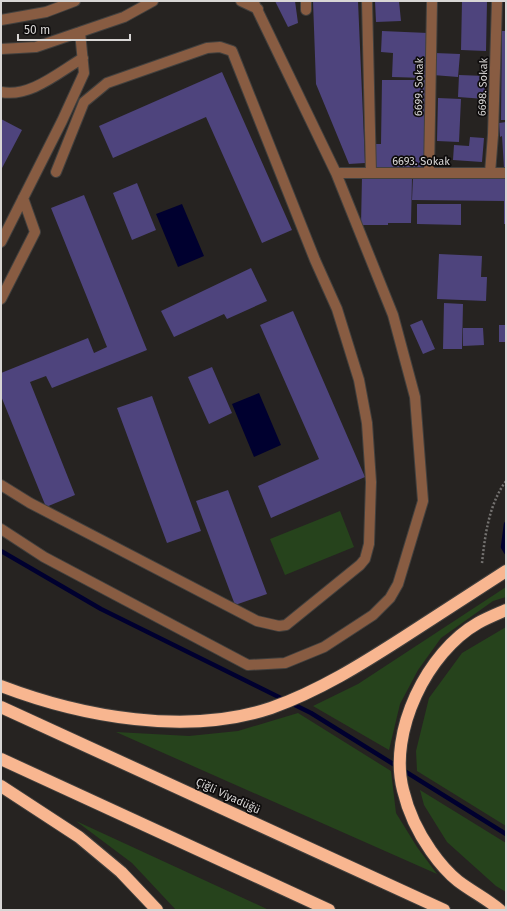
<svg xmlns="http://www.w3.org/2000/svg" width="507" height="911" viewBox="0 0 507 911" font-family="'Fira Sans',sans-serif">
<rect width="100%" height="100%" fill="#262321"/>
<path fill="#26431c" d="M340,511L354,547L285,575L270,539Z
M506,587V597L493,601L441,638L418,670L400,704L389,750L313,706L358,684Z
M506,627V826L417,771L416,751L429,698L462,653Z
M298,713L391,771L396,813L417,847L437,874L116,732L189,736L238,731Z
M420,790L506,843V892L496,886L447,842L424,805Z
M76,821L269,910H176L132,863Z"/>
<path fill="#00002f" d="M182,204L204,256L178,267L156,214Z
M259,393L281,445L254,457L232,404Z"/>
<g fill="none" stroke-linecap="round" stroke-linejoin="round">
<path stroke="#00002f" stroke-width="4.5" d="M506,524L503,547L506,552
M1,551L101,609L311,713L506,834"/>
</g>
<path fill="#4e447d" d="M275,1H295L298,23L288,27Z
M313,1H358L365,163L349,164L316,84Z
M375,1H399L401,21L376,22Z
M462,1H487L486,51L461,50Z
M382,31L428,33L426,78L392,77L393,53L381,52Z
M502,31H506V120H501Z
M435,53L460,54L458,77L433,75Z
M222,72L292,230L262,243L206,117L113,158L99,126Z
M459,75L486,76L485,99L458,97Z
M382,80H426L425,168L375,167V144H381Z
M438,98L461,99L459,142L437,141Z
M1,119L22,130L1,170Z
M506,122V167L504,168L502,136L500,137L499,123Z
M470,137L484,138L482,162L453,160L454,145L469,146Z
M362,176L412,178L411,223H388V225H361Z
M413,177L506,178V224H504V201L412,200Z
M137,183L156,230L132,240L113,193Z
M84,195L147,350L52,388L46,376L30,382L75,495L46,507L1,396V373L88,338L94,353L107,347L51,208Z
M417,204H461V225L417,224Z
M439,254L482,256L481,277H487L486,301L437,299Z
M251,268L267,301L227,319L224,314L174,337L161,311Z
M444,303L463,304L462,349H443Z
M293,311L365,477L271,518L258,486L319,459L260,325Z
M422,320L435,349L423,354L410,325Z
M499,325H506V342H499Z
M463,328H483L484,345L463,346Z
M212,367L232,413L209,424L188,377Z
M152,396L201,531L167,543L117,408Z
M228,490L267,594L235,605L196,501Z"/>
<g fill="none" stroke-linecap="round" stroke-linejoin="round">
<g stroke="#42403e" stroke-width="12">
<path id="minor" d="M241,1L258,9
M306,1V10
M367,1L371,173
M1,20L46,12L75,1
M1,49L36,47L124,17L153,1
M1,92C30,98 59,72 83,58
M336,173H506
M429,173L432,1
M490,173L493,135L497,1
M1,242L62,121L84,73L80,32
M1,299L35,232L23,198
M1,485L30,503L257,621L279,626L286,625L360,565L365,559L369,544L371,482L367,423L359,380L337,309L315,260L232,51L220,47L207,48L107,83L84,102L56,172
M1,529L44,557L248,665L285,663L324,647L373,615L390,598L398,584L423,501L415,397L393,315L336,173L253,1"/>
</g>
<g stroke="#42403e" stroke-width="14">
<path id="highway" d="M1,686C82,717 187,736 271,708C319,691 362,664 404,637C438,615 472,593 506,571
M1,707L444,910
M1,759L329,910
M1,786L79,837L121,872L157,910
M500,910C487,899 471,891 458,881C448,873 438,861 431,851C419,834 408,811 403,790C388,732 427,652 478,623C487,618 497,614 506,610"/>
</g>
<path stroke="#747270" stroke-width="2.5" stroke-dasharray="2 2" stroke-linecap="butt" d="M482,563C485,535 489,504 506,481"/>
<use href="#minor" stroke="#885c42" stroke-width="10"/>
<use href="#highway" stroke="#f8b690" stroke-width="12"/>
</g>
<g text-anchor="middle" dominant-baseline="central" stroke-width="3.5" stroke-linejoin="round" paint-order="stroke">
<g font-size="11" fill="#d8d6d5" stroke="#0e0c0c">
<text transform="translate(419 87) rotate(-89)">6699. Sokak</text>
<text transform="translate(483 87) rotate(-88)">6698. Sokak</text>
<text x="421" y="161">6693. Sokak</text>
<text transform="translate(228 796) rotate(25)">Çiğli Viyadüğü</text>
</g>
</g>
<rect width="507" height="911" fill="none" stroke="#d8d6d5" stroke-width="4"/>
<path d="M18 34v6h112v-6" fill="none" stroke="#d8d6d5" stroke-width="2"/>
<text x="24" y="34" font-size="12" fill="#d8d6d5" stroke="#0e0c0c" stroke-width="3" paint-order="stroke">50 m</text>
</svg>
